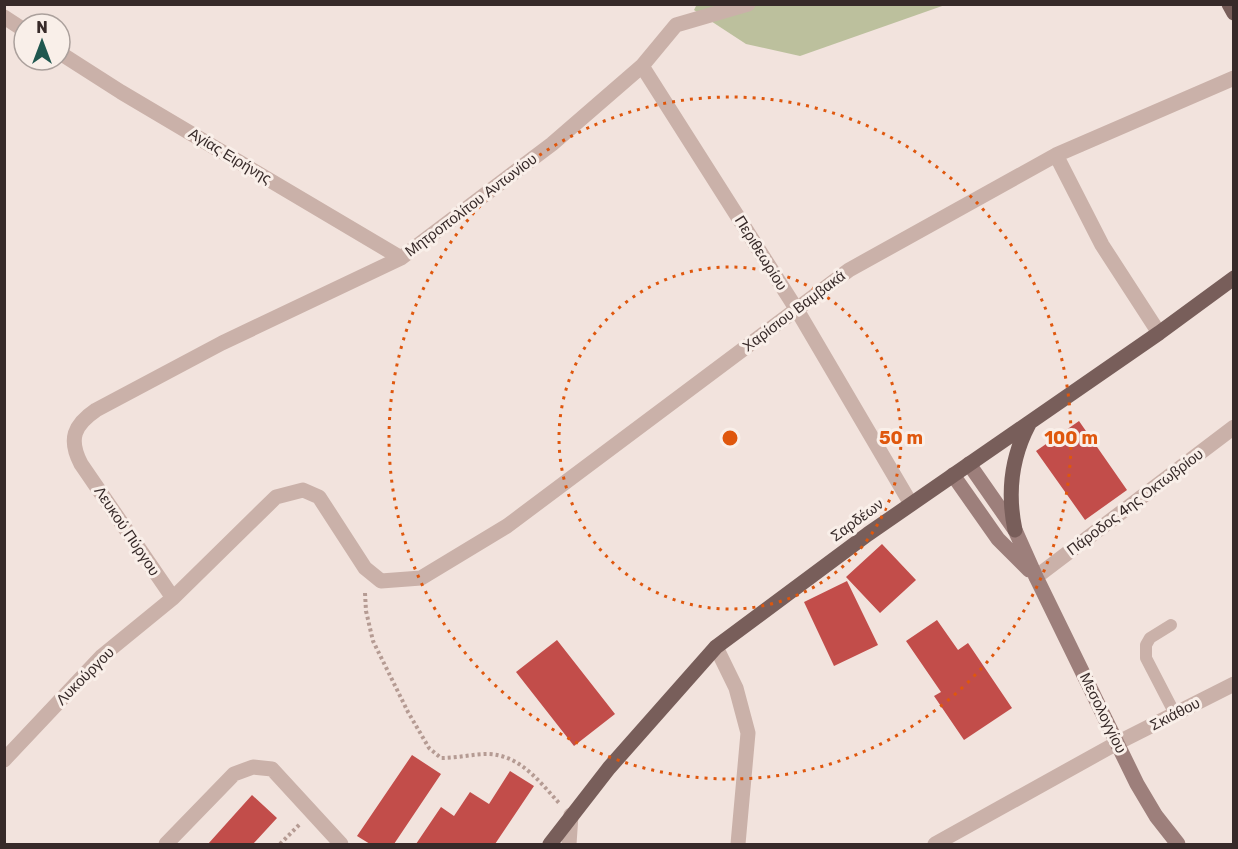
<svg xmlns="http://www.w3.org/2000/svg" width="1238" height="849" viewBox="0 0 1238 849" font-family="Rubik,sans-serif">
<rect width="100%" height="100%" fill="#f2e3dd"/>
<path fill="#bcc09d" d="M697,4L945,5L800,56L746,44L694,10Z"/>
<path fill="#c24d4a" d="M1079,421L1127,490L1085,520L1036,451Z
M882,544L916,580L880,613L846,577Z
M847,581L878,645L834,666L804,602Z
M937,620L958,650L968,643L1012,708L964,740L934,696L941,692L906,641Z
M557,640L615,714L574,746L516,672Z
M412,755L441,774L394,844H370L357,836Z
M510,771L534,786L495,844H416L441,807L454,816L470,792L489,804Z
M252,795L277,818L253,844H208Z"/>
<g fill="none" stroke-linecap="round" stroke-linejoin="round">
<path stroke="#b59b93" stroke-width="4" stroke-dasharray="3 3" stroke-linecap="butt" d="M365,593L366,611L373,641L408,712L429,748L441,758C457,758 473,754 488,754C520,755 539,781 559,803
M280,844L300,824"/>
<path stroke="#cab1a9" stroke-width="12" d="M1171,625L1150,638L1146,645V658L1175,714"/>
<path stroke="#cab1a9" stroke-width="15" d="M4,17L24,30
M60,53L121,92L401,258
M642,66L797,310L911,504
M1056,155L1102,245L1159,333
M1036,577L1234,427
M173,598L81,464C68,439 74,425 96,410L222,343L401,258L552,144L642,66L676,25L748,4
M716,647L736,688L748,733L738,844
M4,760L102,656L173,598L276,497L303,490L319,497L365,568L381,581L421,578L507,526L849,270L1056,155L1234,78
M166,844L234,774L253,767L272,769L341,844
M569,844L571,815
M935,844L1117,743L1234,684"/>
<path stroke="#9d7f7b" stroke-width="15" d="M969,464L1015,530L1036,577L1137,784L1156,816L1178,844
M953,475L998,539L1029,570"/>
<path stroke="#785e5a" stroke-width="15" d="M1229,4L1234,13
M1015,530C1007,492 1011,458 1029,424
M550,844L609,768L716,647L868,534L1159,333L1234,278"/>
</g>
<g fill="none" stroke="#df570d" stroke-width="3" stroke-dasharray="3 6">
<circle cx="730" cy="438" r="171"/>
<circle cx="730" cy="438" r="341"/>
</g>
<g text-anchor="middle" dominant-baseline="central" stroke-width="6" stroke-linejoin="round" paint-order="stroke">
<g font-size="15" fill="#372a29" stroke="#f9efe9">
<text transform="translate(230 156) rotate(31)">Αγίας Ειρήνης</text>
<text transform="translate(471 205) rotate(-37)">Μητροπολίτου Αντωνίου</text>
<text transform="translate(761 253) rotate(58)">Περιθεωρίου</text>
<text transform="translate(794 311) rotate(-37)">Χαρίσιου Βαμβακά</text>
<text transform="translate(1135 502) rotate(-37)">Πάροδος 4ης Οκτωβρίου</text>
<text transform="translate(857 520) rotate(-36)">Σαρδέων</text>
<text transform="translate(127 531) rotate(56)">Λευκού Πύργου</text>
<text transform="translate(85 676) rotate(-45)">Λυκούργου</text>
<text transform="translate(1103 713) rotate(64)">Μεσολογγίου</text>
<text transform="translate(1175 714) rotate(-27)">Σκιάθου</text>
</g>
</g>
<circle cx="730" cy="438" r="9" fill="#df570d" stroke="#f9efe9" stroke-width="3"/>
<g font-size="18" text-anchor="middle" font-weight="bold" fill="#df570d" stroke="#f9efe9" stroke-width="6" stroke-linejoin="round" paint-order="stroke">
<text x="901" y="444">50 m</text>
<text x="1071" y="444">100 m</text>
</g>
<rect width="1238" height="849" fill="none" stroke="#372a29" stroke-width="12"/>
<g transform="translate(42 42)"><circle r="28" fill="#f9efe9" stroke="#aba09c" stroke-width="1.5"/>
<path d="M0-4.5L10 22L0 15L-10 22Z" fill="#1f574f"/>
<text y="-9" font-size="16" font-weight="bold" text-anchor="middle" fill="#372a29">N</text>
</g>
</svg>
